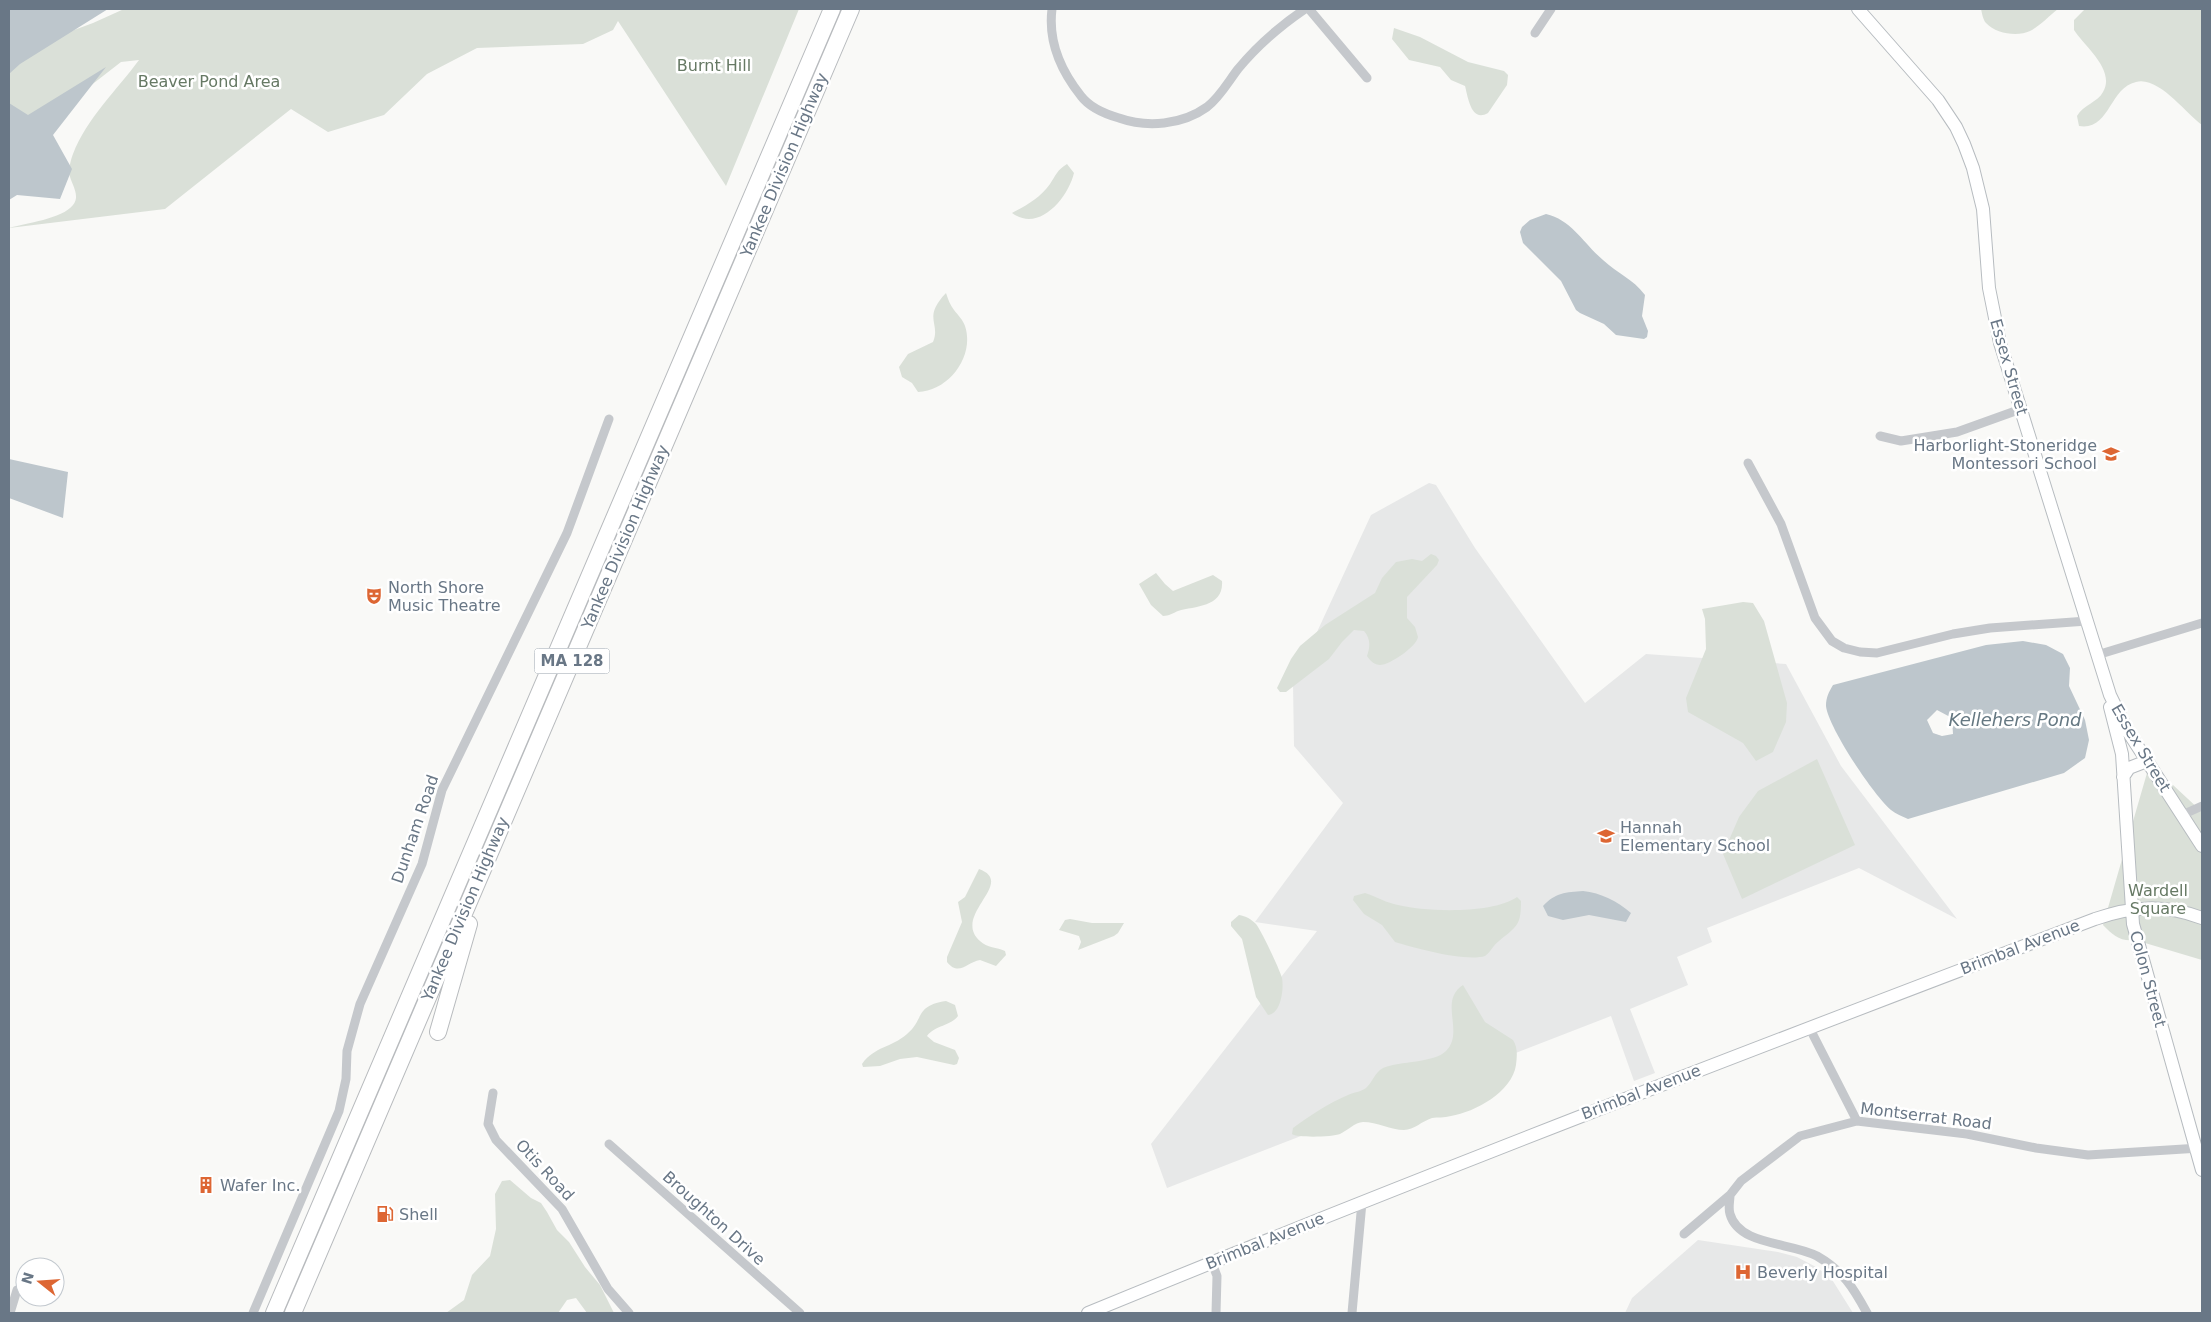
<svg xmlns="http://www.w3.org/2000/svg" width="2211" height="1322" viewBox="0 0 2211 1322" font-family="'DejaVu Sans',sans-serif">
<rect width="100%" height="100%" fill="#f9f9f7"/>
<path fill="#e7e8e8" d="M1429,483L1436,485L1475,548L1585,703L1646,654L1786,664L1841,766L1957,919L1859,868L1707,928L1712,942L1677,957L1688,985L1630,1009L1655,1073L1634,1081L1611,1016L1167,1188L1151,1144L1317,931L1255,922L1343,803L1294,746L1293,684L1371,515Z
M1698,1240L1778,1252L1797,1257L1816,1267L1831,1278L1853,1313H1625L1632,1298Z"/>
<path fill="#dae0d8" d="M124,9H799L726,186L618,21L613,30L583,44L477,48L427,74L384,115L328,132L291,109L165,209L9,228C26,223 62,219 73,205C81,195 71,184 69,173C69,167 71,159 73,154C87,118 117,90 139,60L121,62L9,149V54L93,23Z
M1981,9H2058C2049,16 2040,26 2030,31C2018,37 1996,34 1986,23C1983,20 1982,13 1981,9Z
M2085,9H2202V125C2186,114 2159,76 2136,82C2109,88 2110,131 2079,126L2077,116C2083,105 2098,102 2103,92C2116,70 2084,46 2074,30V20Z
M1394,28L1420,37L1468,62L1504,71L1508,75L1507,85L1488,113C1471,123 1468,97 1465,86L1451,80L1440,67L1409,60L1392,39Z
M1067,164L1074,173C1068,198 1039,233 1012,213C1027,205 1040,198 1050,184C1056,175 1057,170 1067,164Z
M946,293C948,299 950,305 954,310C958,315 963,320 965,326C975,356 949,391 918,392L912,383L902,377L899,367L908,354L933,342C941,323 922,318 946,293Z
M1431,554L1436,556L1439,560L1437,565L1407,597V618L1415,627L1418,637C1417,646 1390,665 1380,665C1375,665 1370,661 1367,656C1370,647 1371,639 1364,631L1354,630L1342,642L1329,659L1286,692H1280L1277,688L1291,659L1300,646L1325,625L1375,593L1382,578L1396,562L1412,559L1422,561Z
M1156,573L1165,584L1173,591L1213,575L1222,581C1224,607 1196,606 1178,611C1173,613 1169,616 1163,616L1151,605L1139,584Z
M1743,602L1753,603L1764,621L1787,703L1786,722L1773,752L1756,761L1743,743L1688,712L1686,698L1706,649L1705,619L1702,609Z
M1817,759L1855,845L1742,899L1723,854L1739,817L1758,791Z
M2147,773L2173,785L2202,812V960L2135,940C2120,942 2113,935 2103,925Z
M979,869C1017,883 951,915 980,941C987,948 997,947 1005,951L1006,955L996,966L980,960C967,962 959,977 947,962V957L962,922L958,902L965,897Z
M1365,893C1377,897 1387,903 1398,905C1426,912 1493,914 1517,897L1521,901C1521,926 1517,926 1499,941C1493,945 1491,952 1485,956C1466,962 1414,948 1395,942L1382,925L1364,914L1353,900L1354,896Z
M1239,915C1246,916 1251,919 1256,924C1262,932 1279,968 1282,978C1284,989 1281,1014 1268,1015L1256,997L1242,939L1231,926V922Z
M1070,919L1092,923H1124L1118,933L1114,936L1078,950L1081,942L1079,936L1059,930L1065,920Z
M1463,985L1485,1022L1513,1040C1518,1048 1517,1056 1516,1065C1512,1092 1475,1112 1451,1116C1444,1118 1438,1117 1432,1118C1422,1121 1414,1130 1404,1130C1391,1130 1377,1122 1363,1122C1355,1122 1347,1131 1340,1134C1333,1137 1297,1138 1292,1134L1293,1128C1309,1116 1329,1103 1348,1095C1354,1092 1361,1092 1366,1088C1373,1082 1374,1073 1383,1068C1400,1061 1434,1063 1446,1051C1465,1032 1438,1001 1463,985Z
M946,1001L955,1005L958,1016C951,1026 935,1025 927,1036L934,1042L955,1050L959,1058L957,1064L954,1065L917,1057L900,1059L880,1066L863,1067L862,1064C875,1046 891,1048 907,1034C925,1019 914,1006 946,1001Z
M510,1180L531,1198L541,1203L547,1212L557,1230L569,1242L585,1267L600,1285L614,1313H587L576,1298L567,1300L558,1313H446L464,1300L472,1275L490,1256L496,1229L495,1194L502,1181Z"/>
<path fill="#bdc6cc" fill-rule="evenodd" d="M9,9H108L20,64L9,74Z
M106,67L53,135L72,169L60,199L17,195L9,200V103L28,115Z
M1546,214C1572,220 1584,244 1603,260C1618,274 1632,278 1645,295L1642,316L1648,331L1647,337L1644,339L1616,335L1604,324L1580,313L1576,310L1561,281L1523,243L1520,232L1522,227L1530,220Z
M9,459L68,472L63,518L9,498Z
M2023,641L2046,645L2063,654L2070,668L2069,686L2085,720L2089,740L2085,758L2064,773L1908,819C1902,816 1896,814 1891,810C1874,796 1828,727 1826,706C1826,697 1829,692 1833,685L1986,645ZM1937,710L1952,718L1953,734L1942,736L1933,733L1927,720Z
M1583,891C1601,893 1617,901 1631,913L1626,922L1589,915L1563,920L1548,916L1543,906C1555,893 1566,892 1583,891Z"/>
<g fill="none" stroke-linecap="round" stroke-linejoin="round">
<g stroke="#b7bcc0" stroke-width="14">
<path id="secondary" d="M1858,9L1938,100L1956,127L1964,144L1973,168L1983,209L1989,288L2000,343L2110,695L2127,730L2202,846
M2110,707L2122,754L2133,924L2202,1170
M2123,777L2129,768L2147,761
M1088,1313C1422,1176 1758,1047 2095,919C2133,906 2164,904 2202,918"/>
</g>
<g stroke="#b8bbbe" stroke-width="18">
<path id="motorway" d="M438,1032L469,924
M274,1313L832,9
M293,1313L851,9"/>
</g>
<path stroke="#c5c8cc" stroke-width="9" d="M1052,9C1048,41 1061,71 1081,96C1090,108 1105,114 1119,118C1147,128 1182,125 1207,107C1220,97 1228,82 1238,69C1257,46 1280,26 1305,9
M1309,9L1367,78
M1535,33L1551,9
M1880,436L1901,441L1957,432L2021,409
M1748,463L1781,524L1815,618L1832,641L1844,648L1860,652L1877,653L1953,634L1990,628L2087,621
M2097,655L2202,623
M2182,815L2202,806
M1809,1027L1857,1121
M493,1093L488,1124L496,1140L562,1209L608,1289L629,1313
M609,1144L800,1313
M1730,1195C1730,1201 1728,1208 1730,1214C1739,1246 1791,1242 1817,1256C1843,1271 1853,1287 1867,1313
M1684,1234L1730,1195L1741,1181L1800,1136L1857,1121L1967,1134L2036,1148L2088,1155L2200,1148
M1212,1263L1217,1276L1216,1313
M10,1313L17,1290
M253,1313L339,1111L346,1079L347,1051L360,1004L422,864L442,790L567,533L609,419
M1352,1313L1362,1202"/>
<use href="#secondary" stroke="#fff" stroke-width="12"/>
<use href="#motorway" stroke="#fff" stroke-width="16"/>
</g>
<defs>
<g id="school-bare" transform="scale(1.35)"><path d="M0-5L7-2L0 1L-7-2ZM-4 1L0 2.5L4 1V4Q0 6-4 4Z" fill="#d63" stroke="#fff" stroke-width="2.5" paint-order="stroke"/></g>
<g id="theatre-bare" transform="scale(1.35)"><path d="M-5-5.5Q0-4 5-5.5V0Q5 5 0 6Q-5 5-5 0ZM-3.3-2.5H-1v1.5H-3.3ZM1-2.5H3.3v1.5H1ZM-2.8 1Q0 5.5 2.8 1Z" fill="#d63" stroke="#fff" stroke-width="2.5" paint-order="stroke"/></g>
<g id="building-bare" transform="scale(1.35)"><path d="M-4-6H4V6H1V3H-1V6H-4ZM-2.5-4.3h1.7v1.8h-1.7ZM.8-4.3h1.7v1.8H.8ZM-2.5-1h1.7V.8h-1.7ZM.8-1h1.7V.8H.8Z" fill="#d63" stroke="#fff" stroke-width="2.5" paint-order="stroke"/></g>
<g id="fuel-bare" transform="scale(1.35)"><path d="M-5.5-6h7V0h2V4h1.3V-2.5L3-4.5l.8-.8L6-3V5H2.5V1h-1V6h-7ZM-4.2-4.7v3.2H.2V-4.7Z" fill="#d63" stroke="#fff" stroke-width="2.5" paint-order="stroke"/></g>
<g id="hospital-bare" transform="scale(1.35)"><path d="M-5-5h3v3.5h4V-5h3V5h-3V1.5h-4V5h-3Z" fill="#d63" stroke="#fff" stroke-width="2.5" paint-order="stroke"/></g>
</defs>
<g fill-rule="evenodd">
<use href="#school-bare" x="2111" y="454"/>
<use href="#theatre-bare" x="374" y="596"/>
<use href="#school-bare" x="1606" y="836"/>
<use href="#building-bare" x="206" y="1185"/>
<use href="#fuel-bare" x="385" y="1214"/>
<use href="#hospital-bare" x="1743" y="1272"/>
</g>
<g text-anchor="middle" dominant-baseline="central" stroke-width="5" stroke-linejoin="round" paint-order="stroke">
<rect fill="#fff" stroke="#96a0aa" stroke-width="1" x="534.5" y="648.5" width="75" height="25" rx="4"/>
<g font-size="15" font-weight="bold" fill="#697786">
<text x="572" y="661">MA 128</text>
</g>
<g font-size="16" fill="#667964" stroke="#fff">
<text x="714" y="65">Burnt Hill</text>
<text x="209" y="81">Beaver Pond Area</text>
<text x="2158" y="890">Wardell<tspan x="2158" dy="18">Square</tspan></text>
</g>
<g font-size="16" fill="#697786" stroke="#fff">
<text transform="translate(784 165) rotate(-67)">Yankee Division Highway</text>
<text transform="translate(2009 367) rotate(74)">Essex Street</text>
<text transform="translate(625 537) rotate(-67)">Yankee Division Highway</text>
<text transform="translate(2141 748) rotate(59)">Essex Street</text>
<text transform="translate(415 829) rotate(-71)">Dunham Road</text>
<text transform="translate(465 909) rotate(-67)">Yankee Division Highway</text>
<text transform="translate(2020 947) rotate(-21)">Brimbal Avenue</text>
<text transform="translate(2148 979) rotate(75)">Colon Street</text>
<text transform="translate(1641 1092) rotate(-21)">Brimbal Avenue</text>
<text transform="translate(1926 1116) rotate(7)">Montserrat Road</text>
<text transform="translate(545 1170) rotate(47)">Otis Road</text>
<text transform="translate(714 1218) rotate(42)">Broughton Drive</text>
<text transform="translate(1265 1241) rotate(-22)">Brimbal Avenue</text>
</g>
<g font-size="16" fill="#697786" stroke="#fff" text-anchor="start">
<text x="2097" y="445" text-anchor="end">Harborlight-Stoneridge<tspan x="2097" dy="18">Montessori School</tspan></text>
<text x="388" y="587">North Shore<tspan x="388" dy="18">Music Theatre</tspan></text>
<text x="1620" y="827">Hannah<tspan x="1620" dy="18">Elementary School</tspan></text>
<text x="220" y="1185">Wafer Inc.</text>
<text x="399" y="1214">Shell</text>
<text x="1757" y="1272">Beverly Hospital</text>
</g>
<g font-size="18" font-style="italic" fill="#657882" stroke="#fff">
<text x="2015" y="719">Kellehers Pond</text>
</g>
</g>
<rect width="2211" height="1322" fill="none" stroke="#697786" stroke-width="20"/>
<g transform="translate(40 1282) rotate(287)"><circle r="24" fill="#ffffff" stroke="#c3c9cf"/>
<path d="M0-4L9 19L0 12L-9 19Z" fill="#dd6633"/>
<text y="-8" font-size="14" font-weight="bold" text-anchor="middle" fill="#697786">N</text>
</g>
</svg>
